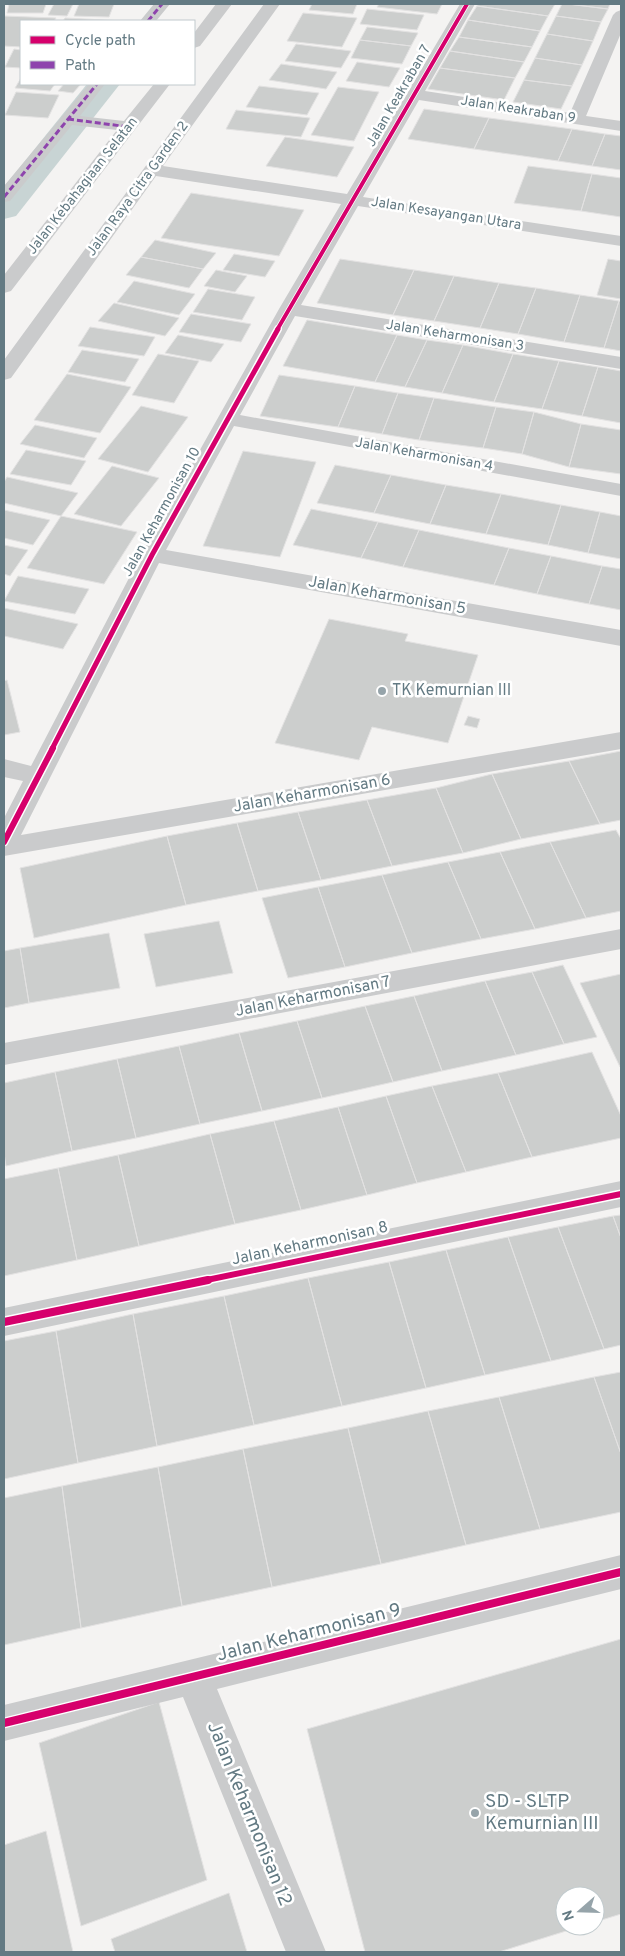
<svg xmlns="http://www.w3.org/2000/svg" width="625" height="1956" viewBox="0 0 625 1956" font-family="Overpass,sans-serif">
<rect width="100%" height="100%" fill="#f4f3f2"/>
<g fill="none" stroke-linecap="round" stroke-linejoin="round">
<path fill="#c8d4d4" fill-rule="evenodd" d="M87,84H120L16,216L4,219V187Z"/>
</g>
<path fill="#cccecd" stroke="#e3e2e2" d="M9,4H46L43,13H7Z
M54,4H73L67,16L48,15Z
M79,4H114L109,17L74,16Z
M312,4H357L353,14L309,10Z
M379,4H442L437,14L377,7Z
M478,4H555L548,16L477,6Z
M562,4H568L608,9L601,22L556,16Z
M568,4H610L608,9Z
M477,6L548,16L540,31L468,20Z
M367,9L424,15L417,30L360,24Z
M303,13L357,18L342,47L287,41Z
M4,16L56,18L54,21H21V47L4,46Z
M556,16L601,22L593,41L547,34Z
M65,18L124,21H63Z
M468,20L540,31L532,47L459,37Z
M367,27L418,33L411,46L360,40Z
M547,34L593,41L582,65L535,58Z
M459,37L532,47L524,62L450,51Z
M360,40L411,46L402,64L351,58Z
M296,44L351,51L341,68L285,61Z
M14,49L21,50V68L5,67Z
M450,51L524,62L515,78L440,68Z
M535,58L582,65L572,86L524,80Z
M357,62L400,68L389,87L346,81Z
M281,64L337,72L326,89L269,80Z
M440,68L515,78L504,100L428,89Z
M21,78V84H55L50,91L15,88Z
M524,80L572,86L561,109L513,102Z
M64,84H81L73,93L58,91Z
M259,86L319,93L307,115L246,107Z
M338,87L379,92L354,141L311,135Z
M16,92L59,95L48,118L5,115Z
M424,109L489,118L474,149L408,139Z
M236,110L310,118L301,137L226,129Z
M489,118L572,129L558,161L474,149Z
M572,129L605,134L592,166L558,161Z
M605,134L621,136V170L592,166Z
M285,137L354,147L337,177L266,166Z
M528,166L592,174L581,211L514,203Z
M592,174L621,178V217L581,211Z
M191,193L304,210L279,256L161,238Z
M155,240L216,253L203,269L141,257Z
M234,254L275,261L265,277L223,270Z
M141,257L203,269L189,288L126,275Z
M340,259L414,270L393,315L317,303Z
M608,259L621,261V299L597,295Z
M216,270L247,276L235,292L204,286Z
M414,270L454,276L434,321L393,315Z
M454,276L499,283L480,328L434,321Z
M134,281L195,294L179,315L117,302Z
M499,283L536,288L518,334L480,328Z
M536,288L580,295L564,342L518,334Z
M208,289L255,297L242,320L193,312Z
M580,295L619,301L604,348L564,342Z
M619,301H621V351L604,348Z
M114,303L179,318L165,336L98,321Z
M191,314L251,324L241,342L179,332Z
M307,320L397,335L375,382L283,366Z
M90,327L155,337L144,356L78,346Z
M178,335L224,344L211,362L165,353Z
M397,335L427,340L405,387L375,382Z
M427,340L463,345L442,393L405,387Z
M463,345L513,354L494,402L442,393Z
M82,350L139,359L125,382L68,372Z
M158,354L199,361L174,403L132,395Z
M513,354L559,361L542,409L494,402Z
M559,361L598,367L582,416L542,409Z
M598,367L621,371V423L582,416Z
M67,374L131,387L100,433L34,420Z
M279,375L355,386L338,427L260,416Z
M355,386L398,393L382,434L338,427Z
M398,393L434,398L419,440L382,434Z
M434,398L496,407L483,448L419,440Z
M141,406L188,417L148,472L98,459Z
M496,407L534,412L522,454L483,448Z
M534,412L581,424L569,467L522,454Z
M581,424L621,430V474L569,467Z
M35,425L97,438L84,458L20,444Z
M26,450L86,461L71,485L10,474Z
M243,451L316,462L280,557L203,546Z
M335,465L391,475L374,513L317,503Z
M112,466L159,478L121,526L74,514Z
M391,475L446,485L430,524L374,513Z
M7,477L78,493L61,516L4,503V482Z
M446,485L501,494L486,534L430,524Z
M501,494L561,505L548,545L486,534Z
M561,505L600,512L588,553L548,545Z
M311,509L378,522L361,558L293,545Z
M4,510L50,520L33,545L4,538Z
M600,512L621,516V559L588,553Z
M61,516L137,532L104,584L27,568Z
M378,522L419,530L403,567L361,558Z
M419,530L509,548L494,585L403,567Z
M4,545L28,550L10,576L4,574Z
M509,548L551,556L537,594L494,585Z
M551,556L602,566L589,604L537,594Z
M602,566L621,569V610L589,604Z
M18,576L89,589L75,614L4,601Z
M4,608L78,624L63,649L4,636Z
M329,619L408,634L405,641L478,655L448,743L372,727L359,760L275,743Z
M7,680L20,732L4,735V681Z
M468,716L480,719L477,728L464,725Z
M621,751V820L600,824L569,761Z
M569,761L600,824L521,839L492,774Z
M492,774L521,839L463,853L436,788Z
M436,788L463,853L392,866L367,800Z
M367,800L392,866L321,880L298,812Z
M298,812L321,880L258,891L237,823Z
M237,823L258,891L186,905L167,836Z
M616,830L621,839V911L586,918L550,842Z
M167,836L186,905L34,938L20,868Z
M550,842L586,918L535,929L500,852Z
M500,852L535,929L481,939L448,862Z
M448,862L481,939L412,953L382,875Z
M382,875L412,953L345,967L318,887Z
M318,887L345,967L288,978L262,898Z
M219,921L233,973L156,987L144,934Z
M109,933L120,988L29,1003L20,948Z
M20,948L29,1003L4,1008V951Z
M563,965L597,1037L564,1044L532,972Z
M532,972L564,1044L516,1055L485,981Z
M621,974V1066L620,1067L580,983Z
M485,981L516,1055L442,1071L414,996Z
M414,996L442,1071L393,1082L365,1006Z
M365,1006L393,1082L322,1098L297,1021Z
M297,1021L322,1098L262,1111L239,1033Z
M239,1033L262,1111L200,1124L179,1046Z
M179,1046L200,1124L136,1138L117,1059Z
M592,1052L621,1116V1138L532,1157L498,1073Z
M117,1059L136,1138L72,1151L55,1072Z
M55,1072L72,1151L6,1166L4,1153V1083Z
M498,1073L532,1157L466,1172L432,1086Z
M432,1086L466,1172L417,1183L386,1096Z
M386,1096L417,1183L367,1195L338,1107Z
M338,1107L367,1195L301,1210L274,1121Z
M274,1121L301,1210L235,1224L210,1134Z
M210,1134L235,1224L139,1246L118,1155Z
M118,1155L139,1246L77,1260L58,1168Z
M58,1168L77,1260L4,1276V1179Z
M621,1215V1238L613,1216Z
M613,1216L621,1238V1345L604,1349L558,1227Z
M558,1227L604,1349L551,1361L508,1237Z
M508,1237L551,1361L485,1375L446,1250Z
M446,1250L485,1375L426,1388L389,1262Z
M389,1262L426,1388L342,1406L308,1278Z
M308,1278L342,1406L254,1425L224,1296Z
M224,1296L254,1425L157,1446L133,1314Z
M133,1314L157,1446L78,1463L56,1331Z
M56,1331L78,1463L4,1479V1341Z
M621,1372V1454L594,1377Z
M594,1377L621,1454V1512L540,1529L499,1397Z
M499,1397L540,1529L466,1545L428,1411Z
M428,1411L466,1545L381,1564L348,1428Z
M348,1428L381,1564L272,1587L243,1449Z
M243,1449L272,1587L182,1606L158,1467Z
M158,1467L182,1606L81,1628L62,1486Z
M62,1486L81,1628L4,1645V1498Z
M621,1639V1914L595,1922V1896H565V1926H582L499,1952H365L307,1729Z
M159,1702L207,1880L81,1926L39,1743Z
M46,1831L73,1952H4V1845Z
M229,1893L247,1952H115L111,1939Z"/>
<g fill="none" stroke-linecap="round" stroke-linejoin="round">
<path fill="#cacbcc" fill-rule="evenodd" d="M154,4H170L156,21H140Z
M216,4H232L200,46L194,48V33Z
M264,4H280L163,166L347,194L460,4H475L425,91L570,113L613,15L616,12L621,10V33L586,116L621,121V131L419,100L363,197L621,236V246L358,206L301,305L621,357V369L295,316L240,415L621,484V496L234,426L166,550L621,630V646L159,563L21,835L621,732V749L4,856V818L23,781L4,777V759L31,766L141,555L279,309L341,204L156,176L11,378L4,380V360Z
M89,84H105L80,116L124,121L154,84H170L11,291L4,293V275L117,130L72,125L10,201L4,202V186Z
M621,929V949L4,1065V1043Z
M621,1181V1207L4,1336V1308Z
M621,1555V1589L217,1689L326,1952H286L183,1697L4,1741V1705Z"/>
<path stroke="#8e44ad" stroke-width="3" stroke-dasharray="6 3" stroke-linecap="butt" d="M148,21L162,4
M68,119L129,127
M4,197L97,84"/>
<g stroke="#fff" stroke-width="5.5">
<path id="cycleway-far3" d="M277,330L467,4"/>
</g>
<g stroke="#fff" stroke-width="8">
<path id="cycleway-far2" d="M52,749L152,555L278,329"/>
</g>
<g stroke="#fff" stroke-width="9">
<path id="cycleway-far1" d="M4,842L53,748
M202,1281L621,1194"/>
</g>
<g stroke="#fff" stroke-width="11">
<path id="cycleway" d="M4,1322L208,1280
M4,1723L621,1572"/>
</g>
<use href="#cycleway-far3" stroke="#d6006c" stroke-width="4"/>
<use href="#cycleway-far2" stroke="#d6006c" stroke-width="5"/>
<use href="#cycleway-far1" stroke="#d6006c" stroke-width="6"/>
<use href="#cycleway" stroke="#d6006c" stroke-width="8"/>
</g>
<g fill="#96a4aa" stroke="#fff" stroke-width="2">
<circle cx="382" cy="691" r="5"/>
<circle cx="475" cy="1813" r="5"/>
</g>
<g text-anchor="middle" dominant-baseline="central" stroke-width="5" stroke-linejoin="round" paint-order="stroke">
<g font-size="14" fill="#637a83" stroke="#fff">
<text transform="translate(399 96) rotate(-60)">Jalan Keakraban 7</text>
<text transform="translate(518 110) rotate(9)">Jalan Keakraban 9</text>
<text transform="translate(83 186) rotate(-52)">Jalan Kebahagiaan Selatan</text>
<text transform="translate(138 189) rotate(-54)">Jalan Raya Citra Garden 2</text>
<text transform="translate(446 214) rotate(9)">Jalan Kesayangan Utara</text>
<text transform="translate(455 336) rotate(9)">Jalan Keharmonisan 3</text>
<text transform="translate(424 455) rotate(10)">Jalan Keharmonisan 4</text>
<text transform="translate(162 512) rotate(-61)">Jalan Keharmonisan 10</text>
</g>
<g font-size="16" fill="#637a83" stroke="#fff">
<text transform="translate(387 596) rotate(10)">Jalan Keharmonisan 5</text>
<text transform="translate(312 794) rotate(-10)">Jalan Keharmonisan 6</text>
<text transform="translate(313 997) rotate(-11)">Jalan Keharmonisan 7</text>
<text transform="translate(310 1244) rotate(-12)">Jalan Keharmonisan 8</text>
</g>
<g font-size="16" fill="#637a83" stroke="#fff" text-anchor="start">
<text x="392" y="691">TK Kemurnian III</text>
</g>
<g font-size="19" fill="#637a83" stroke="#fff">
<text transform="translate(309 1633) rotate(-14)">Jalan Keharmonisan 9</text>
<text transform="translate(249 1814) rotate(68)">Jalan Keharmonisan 12</text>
</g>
<g font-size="19" fill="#637a83" stroke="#fff" text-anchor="start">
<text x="485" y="1802">SD - SLTP<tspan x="485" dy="22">Kemurnian III</tspan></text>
</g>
</g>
<rect width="625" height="1956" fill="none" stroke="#637a83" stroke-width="10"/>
<rect x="20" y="20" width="175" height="65" fill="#ffffff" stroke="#c1cacd"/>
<rect x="30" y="36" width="25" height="8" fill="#d6006c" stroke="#c1cacd"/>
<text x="65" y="45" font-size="15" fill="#637a83">Cycle path</text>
<rect x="30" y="61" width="25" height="8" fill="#8e44ad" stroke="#c1cacd"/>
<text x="65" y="70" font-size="15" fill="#637a83">Path</text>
<g transform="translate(580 1911) rotate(250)"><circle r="24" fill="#ffffff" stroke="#c1cacd"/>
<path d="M0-4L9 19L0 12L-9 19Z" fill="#96a4aa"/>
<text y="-8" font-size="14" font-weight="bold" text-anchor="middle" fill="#637a83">N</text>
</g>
</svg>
